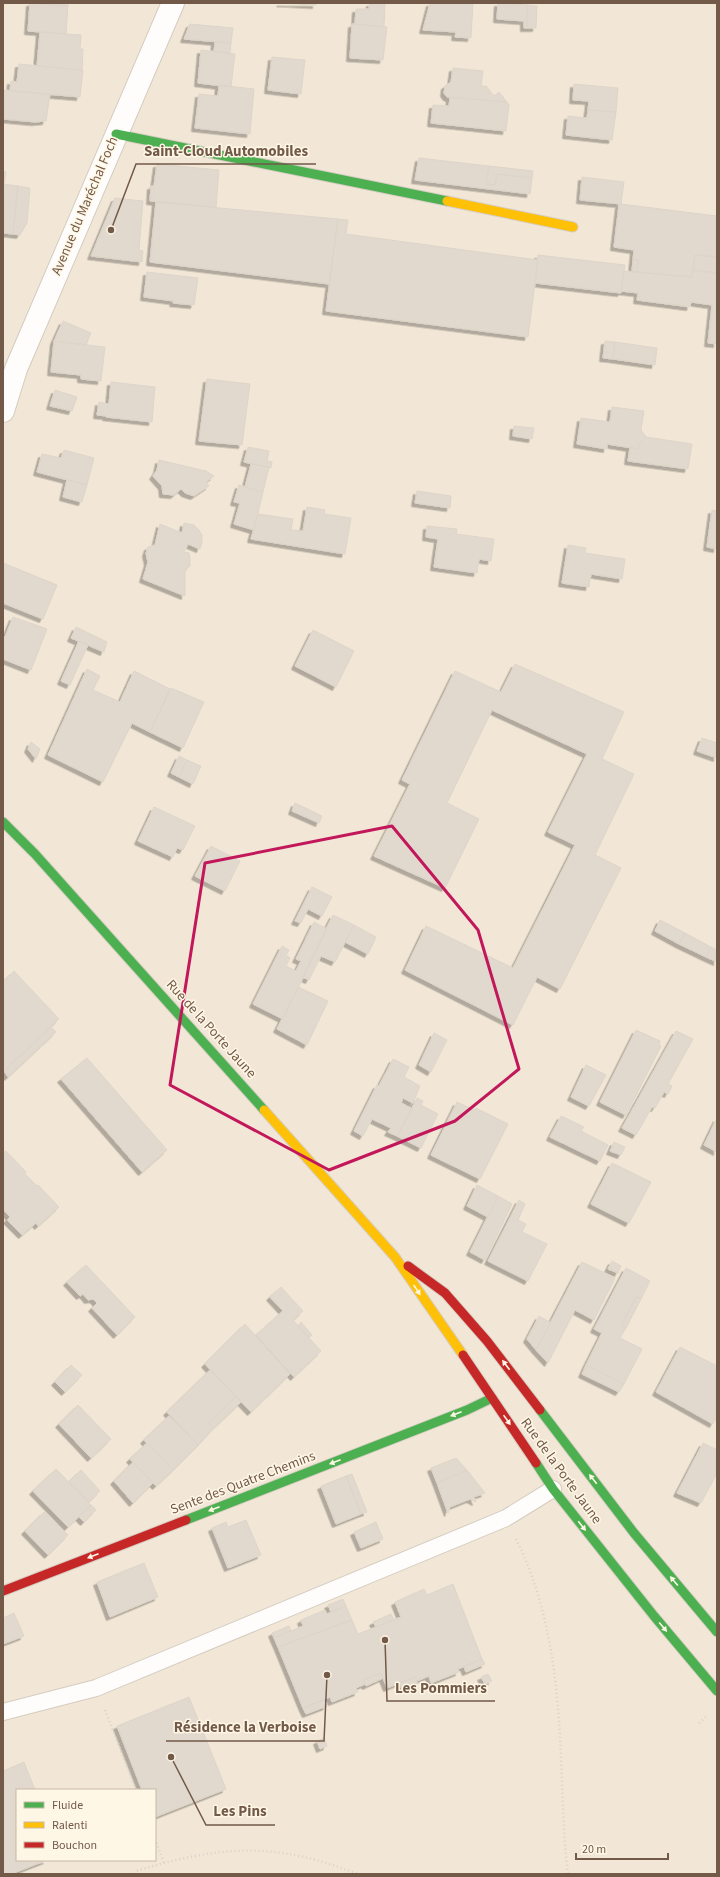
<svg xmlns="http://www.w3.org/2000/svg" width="720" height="1877" viewBox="0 0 720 1877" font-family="'Source Sans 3',sans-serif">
<defs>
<filter id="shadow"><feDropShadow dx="-3.5" dy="3.5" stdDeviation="0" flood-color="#0004"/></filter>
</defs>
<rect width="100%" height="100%" fill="#f6f1e6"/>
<path fill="#f2e7d6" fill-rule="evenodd" d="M3,3H717V1874H3ZM17,1790H155V1860H17Z"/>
<path fill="#e2d9ce" stroke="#ded4c9" filter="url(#shadow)" d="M30,3L68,6L66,34L28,31Z
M31,3H68V6Z
M280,3H316V5Z
M370,3L385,4L384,27L355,24L356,9H369Z
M430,3H473L471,38L455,37L456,32L423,30Z
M498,3L527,5V28H524V21L497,19Z
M527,5L537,6L536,28H527Z
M190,24L233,28L231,43L184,39Z
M352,24L387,27L383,60L350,58Z
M40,32L81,35L80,49H83L82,70L37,66Z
M215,42L231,43L230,53L214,52Z
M201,50L235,54L231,87L198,83Z
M272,57L305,60L301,94L268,90Z
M19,64L83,70L80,97L10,91L11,81L17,82Z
M453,68L483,71L481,86H486L494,96L499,92L507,102L447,97L444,93L445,86L451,82Z
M574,84L618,88L616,112L588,110L589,101L573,100Z
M219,85L254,89L250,134L195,128L199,94L218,96Z
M3,90L50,94L46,121L35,122L3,119Z
M447,97L507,102L509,105L506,131L431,123L433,105L449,106L450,98Z
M588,110L616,112L612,140L566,135L568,116L587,118Z
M419,158L489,166L486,184L495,185L497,174L532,178L530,194L415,180Z
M157,164L219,170L216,207L150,201L151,186H154Z
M489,166L533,171L532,178L497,174L495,185L486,184Z
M3,171L6,172L4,184L18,186L13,234L3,233Z
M582,177L624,182L621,204L580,200Z
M18,186L30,188L27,223L20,235L13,234Z
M115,198L143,201L139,250L143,251L142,262L91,256Z
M156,202L338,219L329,284L150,262Z
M621,204L717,216V257L695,255L692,277L637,272L638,260H633L634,250L614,247L619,205Z
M338,219L348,220L346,234L538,260L528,337L326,311Z
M538,255L625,265L621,293L535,283Z
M695,255L717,257V273L693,270Z
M633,260H638L637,272L632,271Z
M693,270L717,273V344L708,343L712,305L691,302L690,307L637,300L638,293L621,291L624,271L692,277Z
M147,272L198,278L194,305L173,303L174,301L144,297Z
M63,321L91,333L86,345L54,341Z
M54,341L105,347L101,381L81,379V375L51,372Z
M605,341L615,342L613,359L603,358Z
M615,342L657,348L655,365L613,359Z
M207,379L250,384L242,445L199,441Z
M111,382L155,387L152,422L106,417L107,416L97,415L99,402L109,404Z
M55,390L77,397L72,411L50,406Z
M612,407L644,411L641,430L646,437L640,443L638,449L607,444V449L577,444L581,418L610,422Z
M514,426L534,428L532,439L513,436Z
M646,437L692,444L688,469L628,461L630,447L638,449L640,443Z
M248,447L269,451L267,461L272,462L271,468L244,462Z
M64,450L94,458L87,485L37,472L42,454L61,458Z
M159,460L206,471L214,476L206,482L209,486L194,496L185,493L181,489L174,495L163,494L162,486L153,476L157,470Z
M251,464L269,467L263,492L245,487Z
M67,480L87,485L82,502L63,497Z
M239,485L263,492L254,530L234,524L240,503L234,502Z
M417,491L451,496L450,508L415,503Z
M307,507L325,510L324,514L351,518L345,554L251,539L258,514L293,519L291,530L303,531Z
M712,510L717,511V549L707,547Z
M184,523L194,525L199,530L202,535V542L200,549L188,544L184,552L189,553L190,558V566L185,570V596L143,579L148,562L146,553L148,547L155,545L160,524L182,533Z
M427,526L457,529L456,534L494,539L491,561L479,559L477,573L434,567L438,539L426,537Z
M568,545L586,548L585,553L625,559L622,579L591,574L589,587L562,583Z
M3,563L57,585L43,619L3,603Z
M13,617L47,629L31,670L3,659V636L5,637Z
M76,627L107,642L104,652L71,638Z
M313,630L354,651L336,687L295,666Z
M79,641L88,645L70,685L61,681Z
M515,664L624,712L602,759L634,774L595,855L621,868L560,989L537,977L513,1025L405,970L426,926L513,968L575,845L548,832L587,754L492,710L447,803L479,819L445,888L374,856L410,784L402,780L455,671L501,692Z
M87,669L100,676L93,690L120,702L134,671L170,689L150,732L132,723L103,782L48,755Z
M171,688L204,702L183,748L150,732Z
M702,738L717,743V758L697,751Z
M31,742L40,749L36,759L28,749Z
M179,756L187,760L179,777L171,773Z
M187,760L201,766L193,784L179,777Z
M295,803L322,816L319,823L292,811Z
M154,807L195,826L183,850L177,848L173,857L138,841Z
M211,846L240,861L225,891L195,876Z
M312,887L332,897L322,916L308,909L301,923L295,921Z
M333,915L354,925L335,962L321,956L309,980L302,977Z
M660,920L685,933L679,944L655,931Z
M314,922L327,929L283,1019L253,1004L282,946L289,950L286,955L290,958L286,966L296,971L301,961L296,959Z
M354,925L376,937L368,954L345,942Z
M685,933L711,947L706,957L679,944Z
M711,947L717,950V962L706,957Z
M14,971L59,1019L3,1072V982Z
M298,987L328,1001L307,1045L277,1029Z
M51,1027L56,1032L8,1077L4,1071Z
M636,1030L660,1041L659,1044L661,1046L626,1115L600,1102Z
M676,1031L693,1039L668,1084L672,1086L668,1094L664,1092L655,1108L652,1107L636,1135L622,1128Z
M434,1033L447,1040L431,1072L419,1065Z
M87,1058L167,1150L142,1172L61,1079Z
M393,1059L409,1067L404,1077L420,1086L413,1103L403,1098L401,1103L412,1109L397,1136L388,1132L391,1128L372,1119L363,1136L354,1131L377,1085L379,1086Z
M586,1065L606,1075L589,1106L571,1097Z
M417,1098L423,1101L421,1105L438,1114L421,1148L397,1136Z
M457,1102L474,1110L476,1108L508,1124L480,1179L431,1155Z
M561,1116L584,1127L581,1131L608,1145L600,1161L550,1137Z
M717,1118V1152L704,1145Z
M614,1142L625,1147L621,1155L610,1151Z
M6,1151L26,1172L25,1174L37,1186L38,1185L59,1207L38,1226L36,1223L22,1235L7,1220L10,1217L3,1209V1153Z
M612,1163L651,1182L629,1223L591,1204Z
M477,1185L498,1196L488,1217L467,1206Z
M498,1196L512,1204L485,1260L470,1252Z
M519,1200L525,1204L518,1220L526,1224L522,1232L547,1244L528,1281L488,1261Z
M612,1261L621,1266L618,1273L608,1269Z
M582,1262L615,1278L594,1320L575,1310L548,1363L536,1350Z
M86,1265L135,1317L117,1335L92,1308L97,1303L93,1299L88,1300L83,1294L80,1296L67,1282Z
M626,1268L650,1281L641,1299L636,1297L621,1326L626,1328L620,1338L642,1349L624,1384L586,1365L602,1333L594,1329Z
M281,1287L303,1311L293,1320L321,1351L294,1377L256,1335L283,1311L270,1297Z
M636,1297L641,1299L626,1328L621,1326Z
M539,1316L551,1323L536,1350L527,1339Z
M301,1322L312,1335L309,1338L298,1326Z
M245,1324L290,1374L251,1412L205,1364Z
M680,1347L717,1366V1416L713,1424L656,1392Z
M71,1365L82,1375L65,1392L55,1382Z
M586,1365L624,1384L619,1392L582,1374Z
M210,1370L236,1397L209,1423L214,1428L198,1445L167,1412Z
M236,1397L241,1402L214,1428L209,1423Z
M78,1405L111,1439L91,1458L59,1424Z
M169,1416L198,1445L173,1470L144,1440Z
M147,1443L173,1470L156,1486L130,1459Z
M703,1443L717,1450V1473L701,1503L677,1493Z
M456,1458L467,1470L437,1483L431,1468Z
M133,1462L153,1483L133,1503L114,1481Z
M56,1469L91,1505L68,1527L33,1491Z
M81,1470L100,1491L89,1502L69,1482Z
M467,1470L485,1493L474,1497L476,1502L470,1499L450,1507L448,1513L437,1483Z
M352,1474L367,1512L361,1514L346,1476Z
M346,1476L361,1514L336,1524L321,1486Z
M91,1505L96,1510L84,1522L79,1517Z
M44,1512L68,1535L48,1555L25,1531Z
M246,1520L261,1555L228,1568L212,1528L226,1522L228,1527Z
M376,1522L383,1539L361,1548L354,1532Z
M144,1563L158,1597L110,1617L97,1582Z
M453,1584L482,1659L458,1669L459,1672L431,1683L429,1676L417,1681L415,1677L387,1688L381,1673L363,1680L365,1684L356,1688L358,1692L332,1702L330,1697L303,1708L278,1647L352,1620L358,1634L401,1617L395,1602L424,1589L427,1595Z
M343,1599L346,1606L331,1612L328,1605Z
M346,1606L352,1620L278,1647L274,1638L303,1626L301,1620L325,1610L327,1614Z
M14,1613L24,1636L3,1644V1618Z
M391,1614L394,1620L376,1627L373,1622Z
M289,1626L291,1631L274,1638L272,1633Z
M482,1659L485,1664L466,1672L464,1667Z
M381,1673L383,1678L366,1686L363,1680Z
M488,1674L492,1681L485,1684L481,1677Z
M415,1677L417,1683L402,1689L399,1683Z
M189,1697L226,1789L155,1817V1790H142L117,1726Z
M324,1700L327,1706L306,1714L303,1708Z
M324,1738L327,1746L320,1749L317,1741Z
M24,1762L35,1790H17V1860H47L11,1874H3V1771Z"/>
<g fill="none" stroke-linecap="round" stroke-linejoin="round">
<g stroke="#d4ccc1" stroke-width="18">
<path id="lane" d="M3,1712L96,1688L506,1518L553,1489"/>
</g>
<g stroke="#d4ccc1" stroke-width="24">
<path id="street" d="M3,411L16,369L173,3"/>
</g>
<g stroke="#d6cdc3" stroke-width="11">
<path id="fast" d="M116,134L447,201
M3,822L35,854L264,1110
M540,1410L634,1533L717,1632
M536,1463L553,1489L654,1616L717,1691
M186,1520L467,1410L492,1398"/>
</g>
<g stroke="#d6cdc3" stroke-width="11">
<path id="slow" d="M447,201L573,227
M264,1110L395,1257L463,1355"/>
</g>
<g stroke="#d6cdc3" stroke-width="11">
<path id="jam" d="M408,1266L445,1293L487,1341L540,1410
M463,1355L536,1463
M3,1591L186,1520"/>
</g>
<path stroke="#d9d1cb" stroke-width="2.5" stroke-dasharray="1 3" stroke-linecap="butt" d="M516,1539C550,1607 558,1684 561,1758C563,1797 563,1836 568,1874
M105,1710L136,1790
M699,1723L708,1715
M155,1839L164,1863
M135,1874L136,1871C192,1854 245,1843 304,1857C322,1861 341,1868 359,1874"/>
<use href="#lane" stroke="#fefdfb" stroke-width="16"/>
<use href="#street" stroke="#fefdfb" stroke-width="22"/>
<use href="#fast" stroke="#4caf50" stroke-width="9"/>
<use href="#slow" stroke="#ffc107" stroke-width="9"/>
<use href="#jam" stroke="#c62828" stroke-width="9"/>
</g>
<defs><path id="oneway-solid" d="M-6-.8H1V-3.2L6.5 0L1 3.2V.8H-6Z"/></defs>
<g fill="#fff7e6">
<use href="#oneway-solid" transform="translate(417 1290) rotate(56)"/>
<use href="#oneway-solid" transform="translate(506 1365) rotate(-127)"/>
<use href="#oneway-solid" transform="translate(456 1414) rotate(159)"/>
<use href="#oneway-solid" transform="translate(507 1420) rotate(55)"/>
<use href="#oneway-solid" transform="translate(335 1462) rotate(159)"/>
<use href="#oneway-solid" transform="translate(593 1479) rotate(-128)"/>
<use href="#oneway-solid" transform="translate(214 1509) rotate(159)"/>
<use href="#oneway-solid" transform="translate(582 1526) rotate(52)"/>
<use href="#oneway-solid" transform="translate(93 1556) rotate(159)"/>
<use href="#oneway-solid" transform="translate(674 1581) rotate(-130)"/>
<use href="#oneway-solid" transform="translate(663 1627) rotate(50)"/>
</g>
<path fill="none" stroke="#c2185b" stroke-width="3" stroke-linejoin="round" d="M392,826L478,930L519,1069L455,1121L329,1170L170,1085L205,863Z"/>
<g text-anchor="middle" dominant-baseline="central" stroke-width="3" stroke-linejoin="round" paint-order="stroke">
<g font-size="14" fill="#725948" stroke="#fff7e6">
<text transform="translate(85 206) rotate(-67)">Avenue du Maréchal Foch</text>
<text transform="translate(211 1029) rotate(48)">Rue de la Porte Jaune</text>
<text transform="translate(561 1471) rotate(54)">Rue de la Porte Jaune</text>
<text transform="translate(243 1483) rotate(-21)">Sente des Quatre Chemins</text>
</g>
</g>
<path fill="none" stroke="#725948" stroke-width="1.5" d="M111 230L136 164H316M385 1640L387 1701H495M327 1675L324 1741H166M171 1757L206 1825H275"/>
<g fill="#725948" stroke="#fff7e6" stroke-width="1.5">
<circle cx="111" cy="230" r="4"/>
<circle cx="385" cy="1640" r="4"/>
<circle cx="327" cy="1675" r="4"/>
<circle cx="171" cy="1757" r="4"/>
</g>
<g font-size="15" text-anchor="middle" font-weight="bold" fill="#725948" stroke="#fff7e6" stroke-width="3" stroke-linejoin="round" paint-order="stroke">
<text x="226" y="156">Saint-Cloud Automobiles</text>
<text x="441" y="1693">Les Pommiers</text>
<text x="245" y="1732">Résidence la Verboise</text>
<text x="240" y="1816">Les Pins</text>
</g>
<rect width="720" height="1877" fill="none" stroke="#725948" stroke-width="8"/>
<rect x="16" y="1789" width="140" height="72" fill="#fff7e6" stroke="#c7b8a7"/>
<rect x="24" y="1802" width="20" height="6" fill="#4caf50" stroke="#c7b8a7"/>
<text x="52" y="1809" font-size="12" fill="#725948">Fluide</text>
<rect x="24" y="1822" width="20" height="6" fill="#ffc107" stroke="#c7b8a7"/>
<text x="52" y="1829" font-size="12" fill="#725948">Ralenti</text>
<rect x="24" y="1842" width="20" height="6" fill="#c62828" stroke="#c7b8a7"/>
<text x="52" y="1849" font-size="12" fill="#725948">Bouchon</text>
<path d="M576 1853v6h92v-6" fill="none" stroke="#725948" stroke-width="2"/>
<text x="582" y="1853" font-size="12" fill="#725948" stroke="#fff7e6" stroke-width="3" paint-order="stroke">20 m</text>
</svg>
